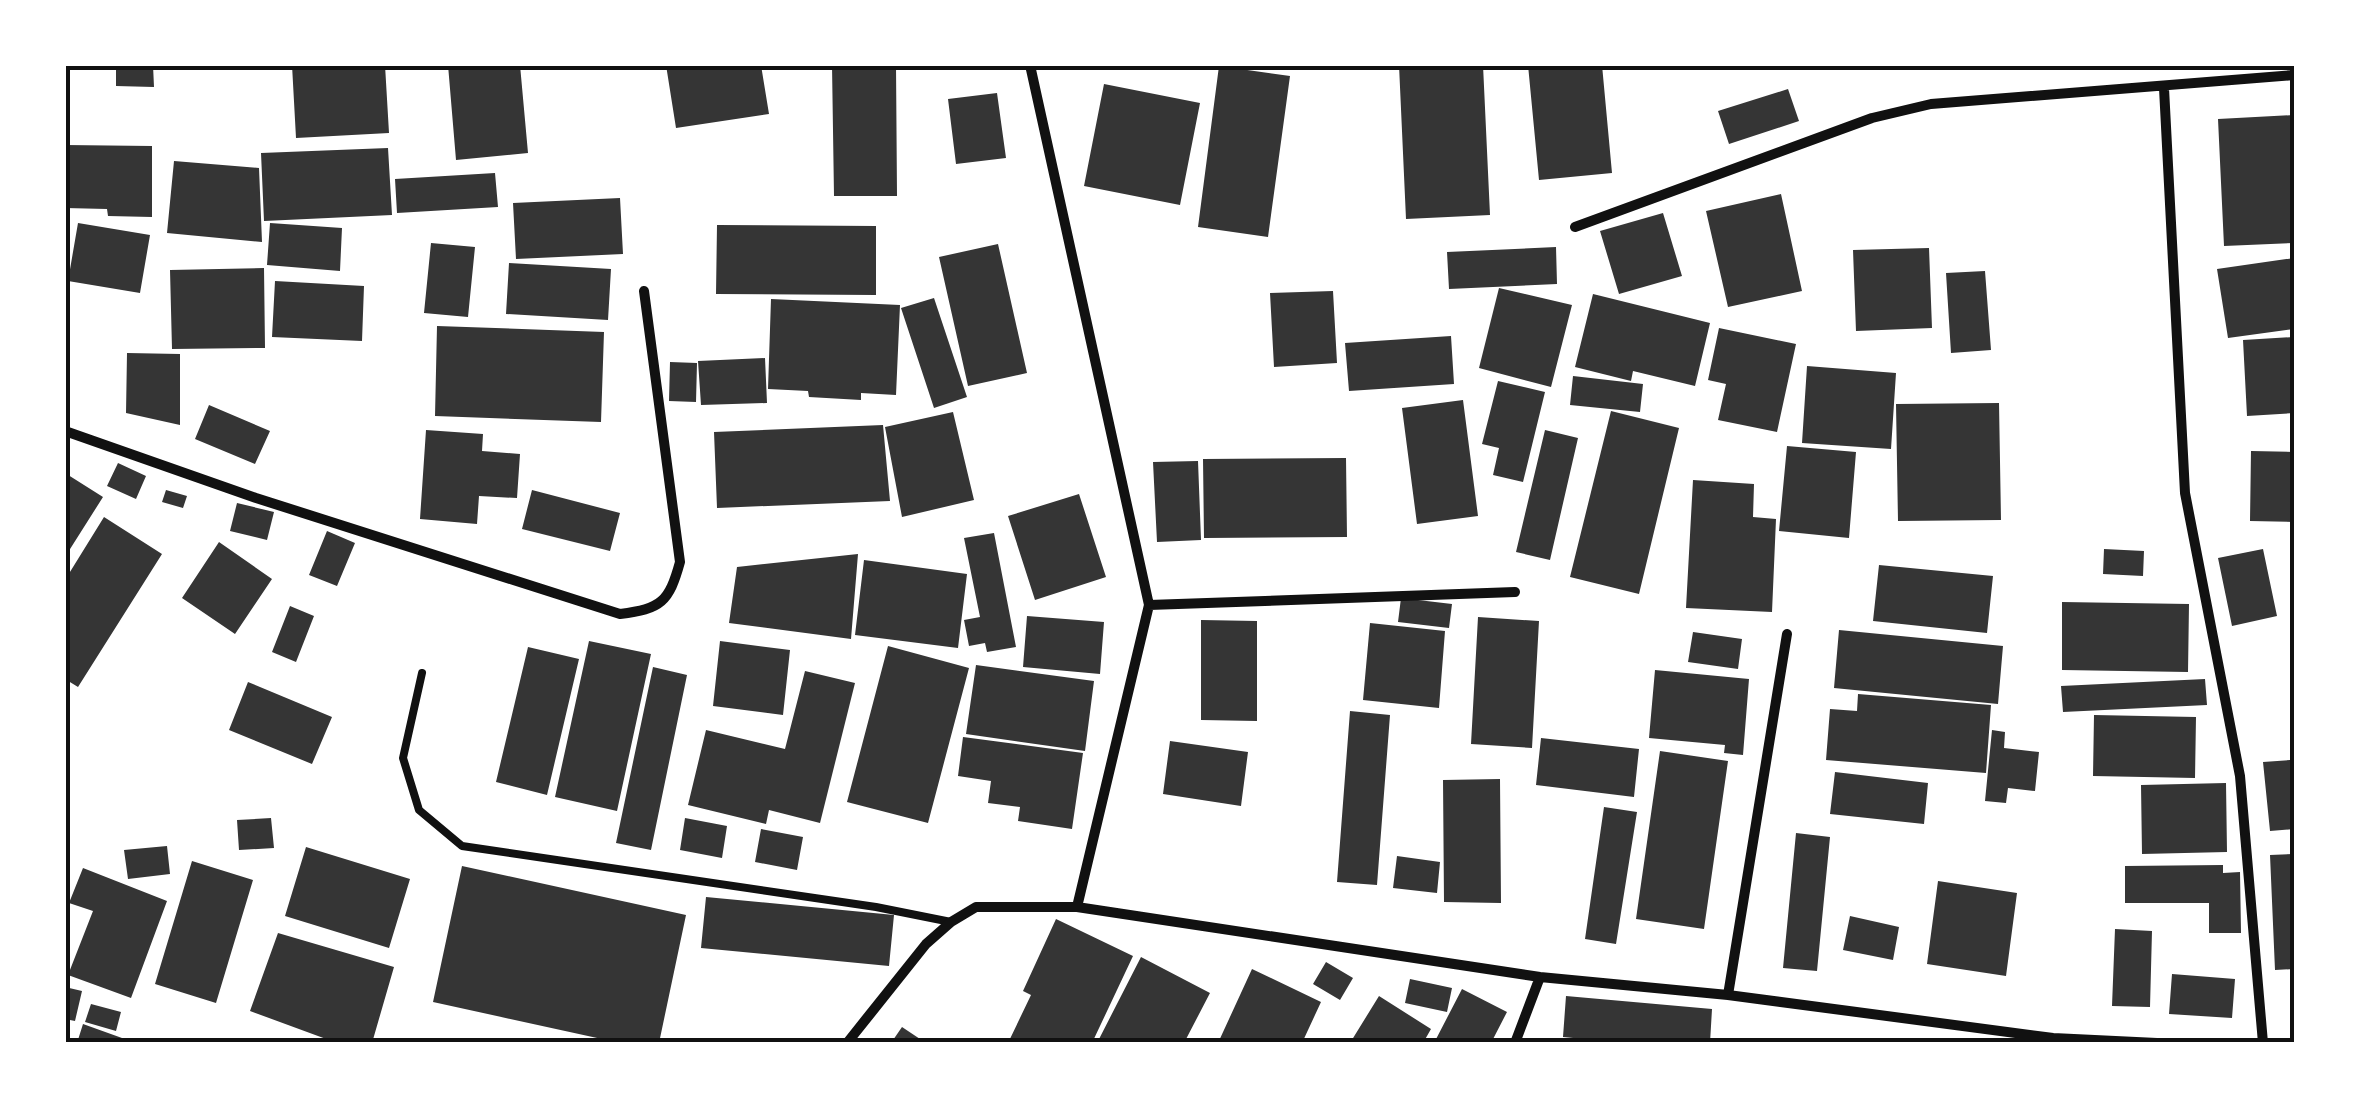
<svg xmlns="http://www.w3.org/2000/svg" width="2359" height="1108" viewBox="0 0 2359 1108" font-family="'Asap Condensed',sans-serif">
<rect width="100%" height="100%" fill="#fff"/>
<path fill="#353535" d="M116,65H153L154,87L116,86Z
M292,65H385L389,133L296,138Z
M448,65H520L528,153L456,160Z
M666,65H761L769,114L676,128Z
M832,65H896L897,196H834Z
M1399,65H1483L1490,215L1406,219Z
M1528,65H1602L1612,173L1539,180Z
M1219,66L1290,76L1268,237L1198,227Z
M1104,84L1200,103L1180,205L1084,186Z
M1788,89L1799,121L1729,144L1718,111Z
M997,93L1006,158L956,164L948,99Z
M2294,115V243L2224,246L2218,119Z
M65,145L152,146V217L108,216L107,209L65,208Z
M388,148L392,215L264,221L261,153Z
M174,161L259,168L262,242L167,233Z
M495,173L498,207L397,213L395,179Z
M1781,194L1802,291L1728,307L1706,211Z
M620,198L623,254L516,259L513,203Z
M1663,213L1682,276L1619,294L1600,231Z
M78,223L150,235L140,293L68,281Z
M270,223L342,228L340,271L267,265Z
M717,225L876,226V295L716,294Z
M431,243L475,247L468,317L424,313Z
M998,244L1027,373L968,386L939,257Z
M1556,247L1557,284L1449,289L1447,252Z
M1929,248L1932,328L1856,331L1853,250Z
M2294,258V329L2228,338L2217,269Z
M509,263L611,269L608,320L506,314Z
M264,268L265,348L172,349L170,270Z
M1985,271L1991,350L1951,353L1946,273Z
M275,281L364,286L362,341L272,337Z
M1499,288L1572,305L1551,387L1479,368Z
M1333,291L1337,363L1274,367L1270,293Z
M1593,294L1710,323L1695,386L1633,371L1631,381L1575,367Z
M934,298L967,397L934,408L901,308Z
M771,299L900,305L896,395L861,393V400L809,397L808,391L768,389Z
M437,326L604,332L601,422L435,416Z
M1719,328L1796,344L1777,432L1718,420L1726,384L1708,380Z
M1451,336L1454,384L1349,391L1345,343Z
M2294,337V413L2247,416L2243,340Z
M127,353L180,354V425L126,413Z
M765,358L767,403L701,405L698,361Z
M670,362L697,363L696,402L669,401Z
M1807,366L1896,373L1891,449L1802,443Z
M1573,376L1643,384L1640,412L1570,405Z
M1498,381L1545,392L1523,482L1493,475L1499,448L1482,444Z
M1463,400L1478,516L1417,524L1402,408Z
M1999,403L2001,520L1898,521L1896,404Z
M209,405L270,431L255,464L195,439Z
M1611,411L1679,428L1639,594L1570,577Z
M953,412L974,500L902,517L885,427Z
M883,425L890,501L717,508L714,432Z
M426,430L483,434L482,451L520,454L517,498L479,496L477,524L420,519Z
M1545,430L1578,438L1550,560L1516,552Z
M1787,446L1856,452L1849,538L1779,531Z
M2251,451L2294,452V522L2250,521Z
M1346,458L1347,537L1204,538L1203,459Z
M1198,461L1201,540L1157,542L1153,462Z
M118,463L146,476L136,499L107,486Z
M65,473L103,497L65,557Z
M1693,480L1754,484L1753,517L1776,519L1772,612L1686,608Z
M166,490L187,496L183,508L162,502Z
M532,490L620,513L610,551L522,529Z
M1079,494L1106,577L1035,600L1008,516Z
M237,503L274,512L267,540L230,531Z
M104,517L162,554L78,687L65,679V580Z
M327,531L355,543L337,586L309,575Z
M994,533L1016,647L987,652L985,643L969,646L964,620L980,617L964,538Z
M219,542L272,579L235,634L182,598Z
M2104,549L2144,551L2143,576L2103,574Z
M2263,549L2277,616L2232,626L2218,558Z
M858,554L851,639L729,623L737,567Z
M864,560L967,574L958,648L855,635Z
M1879,565L1993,576L1987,633L1873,621Z
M1401,598L1452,604L1449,628L1398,622Z
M2062,602L2189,604L2188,672L2062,670Z
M290,606L314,616L296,662L272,652Z
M1027,616L1104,622L1100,674L1023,667Z
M1478,617L1539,621L1532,748L1471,744Z
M1201,620L1257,621V721L1201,720Z
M1370,623L1445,631L1439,708L1363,700Z
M1839,630L2003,646L1998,704L1834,688Z
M1693,632L1742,639L1738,669L1688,662Z
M589,641L651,654L617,811L555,797Z
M720,641L790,650L783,715L713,706Z
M888,646L969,668L928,823L847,802Z
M528,647L579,659L547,795L496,782Z
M976,665L1094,681L1085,751L966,734Z
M653,667L687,675L651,850L616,843Z
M1655,670L1749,679L1743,755L1724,753L1725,745L1649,738Z
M805,671L855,683L820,823L769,810L766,824L688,805L706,730L785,749Z
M2205,679L2207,705L2063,712L2061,686Z
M248,682L332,717L312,764L229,730Z
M1858,694L1991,705L1986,773L1826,760L1830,709L1857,711Z
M1350,711L1390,715L1377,885L1337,882Z
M2094,715L2196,717L2195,778L2093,776Z
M1992,730L2005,732L2004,748L2039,752L2035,791L2008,788L2006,803L1985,801Z
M963,737L1083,753L1072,829L1018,821L1020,807L988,803L991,781L958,776Z
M1541,738L1639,749L1634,797L1536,785Z
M1170,741L1248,752L1241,806L1163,794Z
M1660,751L1728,761L1704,929L1636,919Z
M2290,760L2294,829L2270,831L2263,762Z
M1835,772L1928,783L1924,824L1830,814Z
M1500,779L1501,903L1444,902L1443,780Z
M2226,783L2227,852L2142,854L2141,785Z
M1604,807L1637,812L1616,944L1585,939Z
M271,818L274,848L239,850L237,820Z
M685,818L727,826L722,858L680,850Z
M761,829L803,837L797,870L755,862Z
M1796,833L1830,837L1817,971L1783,968Z
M167,846L170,874L128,879L124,850Z
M306,847L410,879L389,948L285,916Z
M2294,854V969L2275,970L2270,855Z
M1397,856L1440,862L1437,893L1393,888Z
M192,861L253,880L216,1003L155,984Z
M2223,865V873L2240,872L2241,933H2209V903H2125V866Z
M462,866L686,915L659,1043H620L433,1002Z
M83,868L167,901L131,998L68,975L93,911L69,903Z
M1938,881L2017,893L2006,976L1927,964Z
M706,897L894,915L889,966L701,948Z
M1850,916L1899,927L1893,960L1843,950Z
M1056,919L1133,956L1092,1043H1008L1031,995L1023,991Z
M2115,929L2152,931L2150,1007L2112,1006Z
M278,933L394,967L372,1043H337L250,1011Z
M1141,957L1210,993L1184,1043H1097Z
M1326,962L1353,978L1340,1000L1313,984Z
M1252,969L1321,1002L1302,1043H1218Z
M2172,974L2235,979L2232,1018L2169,1014Z
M1410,979L1452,988L1447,1012L1405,1003Z
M65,987L82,991L75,1021L65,1019Z
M1462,989L1507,1012L1491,1043H1434Z
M1379,996L1431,1029L1423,1043H1350Z
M1566,996L1712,1009L1710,1043H1624L1563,1037Z
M91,1004L121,1012L116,1031L85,1022Z
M83,1024L122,1038L120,1043H77Z
M902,1027L926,1043H891Z"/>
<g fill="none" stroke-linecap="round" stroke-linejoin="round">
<path stroke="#111" stroke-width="8" d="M422,673L403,758L419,810L462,846L876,907L951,922"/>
<path stroke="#111" stroke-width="10" d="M1030,65L1149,605L1077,907
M2164,88L2185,493L2240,776L2263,1043
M1575,227L1872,118L1931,104L2294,75
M65,431L256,498L620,614C661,609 669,602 680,562L644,291
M1149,605L1515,592
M1728,995L1787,634
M847,1043L926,944L951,922L976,907H1077L1540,977L1728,995L2053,1038L2157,1043
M1515,1043L1540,977"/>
</g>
<rect width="2359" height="1108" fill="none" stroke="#ffffff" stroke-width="135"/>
<rect x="68" y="68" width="2224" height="972" fill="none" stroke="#111" stroke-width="4"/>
</svg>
